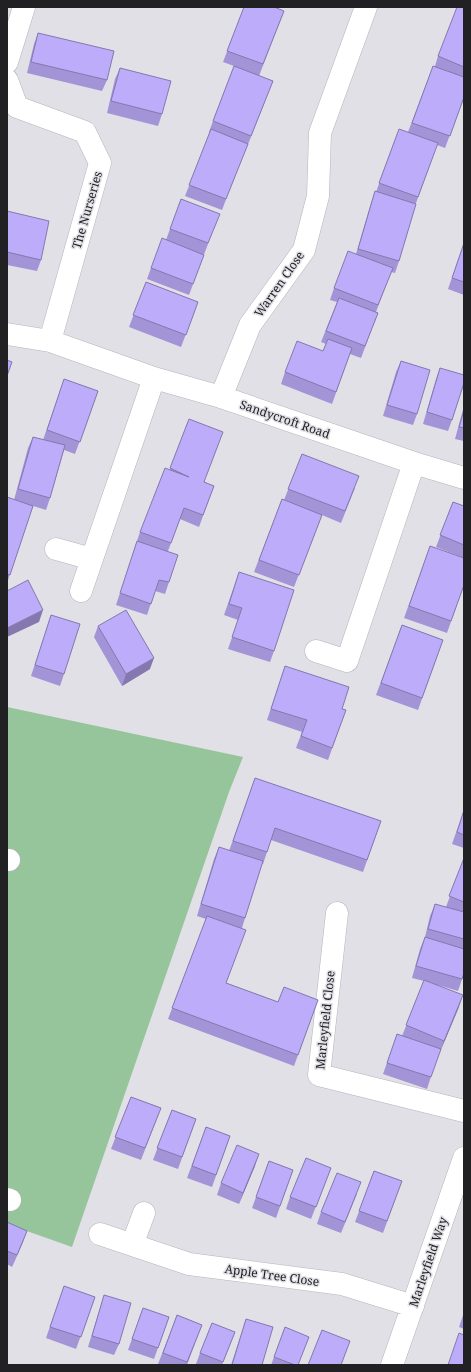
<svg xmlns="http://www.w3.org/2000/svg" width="471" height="1372" viewBox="0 0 471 1372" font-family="'Noto Serif',serif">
<rect width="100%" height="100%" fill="#e1e0e6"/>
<path fill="#96c59b" d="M7,707L243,757L229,792L72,1247L7,1224Z"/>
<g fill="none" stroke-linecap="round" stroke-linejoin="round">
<g stroke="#b5b4ba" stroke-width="23">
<path id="street" d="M7,62L24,7
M7,80L17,107L85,132L100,163L50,341
M7,334L50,341L154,378L221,397L414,463L464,478
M221,397L250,325L304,250L318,196L320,133L366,7
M56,549L92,559
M81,591L154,378
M316,651L347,661L414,463
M7,860H9
M337,913L319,1075L464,1111
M7,1199L10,1200
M100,1234L189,1264L342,1284L413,1306
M132,1245L144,1213
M392,1365L464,1158"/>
</g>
<use href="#street" stroke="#fff" stroke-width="22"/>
</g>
<path fill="#a294d7" d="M244,7L284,11L259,76L273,81L247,147H246L222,210L185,196L210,133L209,132L213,121L234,66L223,62Z
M464,7V98L445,148L437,145L416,203L399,261L395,273L391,272L376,312L378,313L361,358L350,354L332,404L281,384L285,372L323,351L326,344L321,342L337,302L330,300L334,288L356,254L371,203L375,191L376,192L399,129L408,132L433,66H435L438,56Z
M38,33L107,80L102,91L27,73L34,44Z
M120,68L162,114L158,126L107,113L115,79Z
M181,199L215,225L189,295L147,279L151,268L166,240Z
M7,211L41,260L37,271L7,265Z
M464,243V295L448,289Z
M146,282L198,302L181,347L129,327Z
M401,361L417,414L413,425L383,416L396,372Z
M440,368L452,420L448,431L423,424L436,379Z
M64,379L98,391L75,454L64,450L50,498L46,510L30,505L33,506L7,583V497L14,500L28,448L33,437L43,440Z
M464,406V441L455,439Z
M189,419L204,482L214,486L199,527L180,519L168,551L169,582L165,594L155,591L147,615L116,605L140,532L170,469Z
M302,454L355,488L341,523L322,515L294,587L254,572L282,499L284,500Z
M453,502L464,506V558L436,547Z
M430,546L464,585L447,633L404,618Z
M239,572L274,651L270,662L228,649L238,620L224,615Z
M51,615L64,674L60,686L31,676Z
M402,625L443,640L418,710L376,695Z
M98,626L150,669L122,686L94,637Z
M285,666L342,709L346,710L328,760L296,748L302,732L267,720Z
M255,778L381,821L363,872L271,840L263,864H262L245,918L242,928L226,983L278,1002L318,1000L294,1066L168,1019L206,919L197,916L214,859L219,847L229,851Z
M464,810V848L452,844Z
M464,858V973L458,991L438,985L459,1007L440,1052H439L427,1089L383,1074L397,1034L402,1036L424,981L412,978L420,949L425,937L430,916L435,904L446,907Z
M131,1097L161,1108L141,1160L111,1149Z
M172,1110L196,1119L178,1169L153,1160Z
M206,1127L230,1136L212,1187L187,1178Z
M269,1161L293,1170L276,1218L252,1208Z
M255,1166L239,1204L217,1195L221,1183Z
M331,1168L311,1219L286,1209L290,1197Z
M374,1171L402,1181L383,1233L355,1222Z
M357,1194L341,1233L317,1224L321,1212Z
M7,1222L23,1242L12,1267L7,1264Z
M64,1286L95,1297L76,1349L46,1338Z
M104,1295L119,1344L114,1355L88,1347Z
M143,1308L169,1317L154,1359L128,1350Z
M464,1312V1329L459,1327Z
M177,1315L202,1325L187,1365H160L158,1364Z
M246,1319L262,1365H231Z
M285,1327L299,1365H271Z
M235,1332L222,1365H198L196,1364L200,1353Z"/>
<path fill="#8478af" d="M43,610L39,622L7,637V628Z
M154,658L150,669L122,686L126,674Z
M463,995L459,1007L440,1052L444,1041Z
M259,1154L255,1166L239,1204L243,1193Z
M27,1231L23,1242L12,1267Z"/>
<path fill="#bcacfa" stroke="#8478af" d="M244,7H274L284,11L263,64L227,51Z
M457,7H464V67L438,56Z
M38,33L114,51L107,80L31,62Z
M234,66L273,81L251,136L213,121Z
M433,66L464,77V97L450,136L412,123Z
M120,68L171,81L162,114L111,101Z
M211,129L248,144L226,199L189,185Z
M399,129L438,143L418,197L379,183Z
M375,191L416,204L399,261L358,249Z
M181,199L220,214L208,243L170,229Z
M7,211L49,221L41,260L7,252Z
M162,238L204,255L193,284L151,268Z
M464,243V282L452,278Z
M348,251L393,268L378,305L334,288Z
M146,282L198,302L186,335L133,315Z
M339,298L378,313L365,346L326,331Z
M328,339L352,348L336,392L285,372L297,341L323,351Z
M7,360L12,362L7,376Z
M401,361L430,370L417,414L387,405Z
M440,368L464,375V383L452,420L427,412Z
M64,379L98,391L80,442L47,430Z
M464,410V428L459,427Z
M189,419L223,432L204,482L214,486L203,515L184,508L171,543L140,532L165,468L189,477L170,468Z
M33,437L65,445L50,498L18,489Z
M302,454L359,476L345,511L288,489Z
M7,497L33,506L10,575L7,574Z
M282,499L322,515L299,575L259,560Z
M453,502L464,506V545L440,535Z
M137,541L178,555L169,582L159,580L151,604L120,593Z
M430,546L464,558V585L451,621L409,606Z
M239,572L294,590L274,651L232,637L242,608L229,604Z
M28,580L43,610L7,628V591Z
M126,610L154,658L126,674L98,626Z
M51,615L80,624L64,674L35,665Z
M402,625L443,640L422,698L381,683Z
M285,666L349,687L342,709L346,710L332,748L301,736L307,720L271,709Z
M255,778L381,821L367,860L275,828L267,852L233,841Z
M464,810V835L457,832Z
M219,847L263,861L245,918L201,904Z
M464,858V902L449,896Z
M435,904L464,912V939L428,929Z
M207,916L246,930L226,983L278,1002L284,987L318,1000L298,1055L172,1008Z
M425,937L464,949V973L462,979L416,966Z
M424,980L463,995L444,1041L406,1025Z
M397,1034L441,1049L431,1077L387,1063Z
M131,1097L161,1108L145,1148L115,1137Z
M172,1110L196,1119L182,1157L157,1148Z
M206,1127L230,1136L216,1175L192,1166Z
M237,1145L259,1154L243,1193L221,1183Z
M306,1158L331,1168L316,1207L290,1197Z
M269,1161L293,1170L280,1206L256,1197Z
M374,1171L402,1181L387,1221L359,1211Z
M337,1173L361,1182L345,1222L321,1212Z
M7,1222L27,1231L17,1255L7,1251Z
M64,1286L95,1297L81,1337L50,1327Z
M104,1295L131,1303L119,1344L92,1336Z
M143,1308L169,1317L158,1348L132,1339Z
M177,1315L202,1325L187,1362L163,1353Z
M246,1319L273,1327L262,1365H232Z
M212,1323L235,1332L223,1362L200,1353Z
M285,1327L309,1337L298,1365H295L274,1357Z
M322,1330L350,1341L341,1365H308Z
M459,1333L464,1335V1365H448Z"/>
<g text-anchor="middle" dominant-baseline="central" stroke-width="3" stroke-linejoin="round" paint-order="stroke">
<g font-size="12" fill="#212023" stroke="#e1e0e6">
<text transform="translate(87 210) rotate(-74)">The Nurseries</text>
<text transform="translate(279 284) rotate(-55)">Warren Close</text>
<text transform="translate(285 419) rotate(19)">Sandycroft Road</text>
<text transform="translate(325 1020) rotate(-84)">Marleyfield Close</text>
<text transform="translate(428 1262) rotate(-71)">Marleyfield Way</text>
<text transform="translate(272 1275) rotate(8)">Apple Tree Close</text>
</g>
</g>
<rect width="471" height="1372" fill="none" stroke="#212023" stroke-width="16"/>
</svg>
